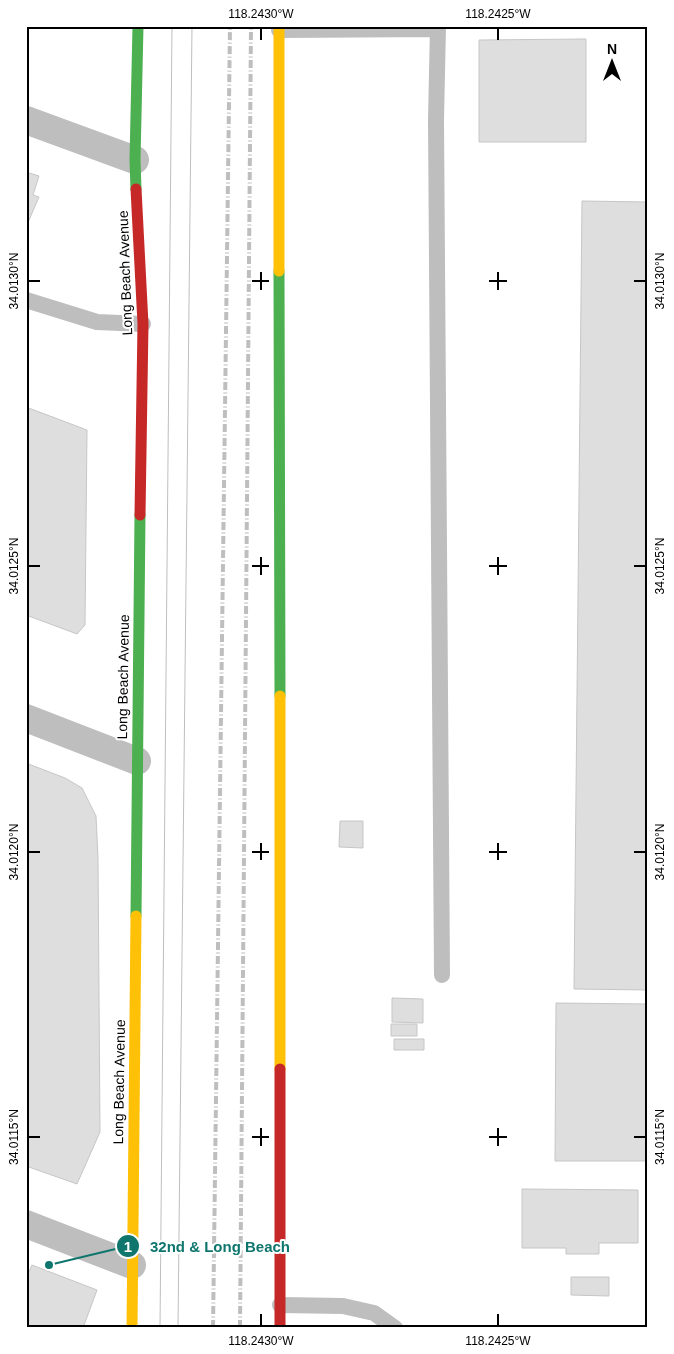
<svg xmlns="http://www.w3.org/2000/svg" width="674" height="1354" viewBox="0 0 674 1354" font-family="Helvetica,sans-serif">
<rect width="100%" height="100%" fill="#fff"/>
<path fill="#dedede" stroke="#c6c6c6" d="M586,39V142H479V40Z
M26,172L39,176L33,195L39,197L26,227Z
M582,201L648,202V990L574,989Z
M26,407L87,430L85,625L77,634L26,615Z
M26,763L65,778L82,788L96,816L98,858L100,1132L77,1184L26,1166Z
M340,821H363V848L339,847Z
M392,998L423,999V1023L392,1022Z
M556,1003L648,1004V1161H555Z
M391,1024H417V1036H391Z
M394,1039H424V1050H394Z
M522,1189L638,1190V1243H599V1254H566V1248H522Z
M32,1265L97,1290L83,1328H26V1279Z
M571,1277H609V1296L571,1295Z"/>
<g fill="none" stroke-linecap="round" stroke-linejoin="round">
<path stroke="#bebebe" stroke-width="16" d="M438,26L436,120L442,975
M279,30L437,29
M26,300L97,322L143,324
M280,1305L343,1306L374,1313L395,1328"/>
<path stroke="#bebebe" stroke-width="28" d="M26,120L135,160
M26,718L137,761
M26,1224L132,1265"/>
<path stroke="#4caf50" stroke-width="11" d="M136,189L135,160L138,26
M279,271L280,696
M136,916L140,515"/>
<path stroke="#ffc107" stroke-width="11" d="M279,26V271
M280,696V1069
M132,1328L136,916"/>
<path stroke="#c62828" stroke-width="11" d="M136,189L143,324L140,515
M280,1069V1328"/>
<path stroke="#bebebe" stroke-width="1" d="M160,1328L172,26
M178,1328L192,26"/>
<path stroke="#bebebe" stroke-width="4" stroke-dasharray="8 2.5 1 2.5" stroke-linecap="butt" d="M213,1328L230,26
M240,1328L251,26"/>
</g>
<path fill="none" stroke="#000" stroke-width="2" d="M261,28V40M498,28V40M261,272V290M498,272V290M28,281H40M252,281H269M489,281H507M634,281H646M261,557V575M498,557V575M28,566H40M252,566H269M489,566H507M634,566H646M261,843V860M498,843V860M28,852H40M252,852H269M489,852H507M634,852H646M261,1128V1146M498,1128V1146M28,1137H40M252,1137H269M489,1137H507M634,1137H646M261,1314V1326M498,1314V1326"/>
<g text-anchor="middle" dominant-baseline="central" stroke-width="4" stroke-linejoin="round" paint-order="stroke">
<g font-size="14" fill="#000" stroke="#fff">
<text transform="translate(125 273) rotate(-92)">Long Beach Avenue</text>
<text transform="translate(123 677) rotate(-89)">Long Beach Avenue</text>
<text transform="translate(119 1082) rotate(-89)">Long Beach Avenue</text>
</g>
</g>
<path fill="none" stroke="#0f766e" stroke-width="2" d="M49 1265L128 1246"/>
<g fill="#0f766e" stroke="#fff" stroke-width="2">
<circle cx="49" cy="1265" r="5"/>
<circle cx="128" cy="1246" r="12"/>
</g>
<g font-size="15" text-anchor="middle" font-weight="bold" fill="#fff">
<text x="128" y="1252">1</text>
</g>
<g font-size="15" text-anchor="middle" font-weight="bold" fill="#0f766e" stroke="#fff" stroke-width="4" stroke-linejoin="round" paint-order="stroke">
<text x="220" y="1252">32nd &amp; Long Beach</text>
</g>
<rect width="674" height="1354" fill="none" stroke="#ffffff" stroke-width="55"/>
<g transform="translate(612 62)" stroke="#ffffff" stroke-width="4" paint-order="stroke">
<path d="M0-4L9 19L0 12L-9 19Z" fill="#000000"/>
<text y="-8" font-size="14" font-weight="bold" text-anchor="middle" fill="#000000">N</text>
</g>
<rect x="28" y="28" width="618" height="1298" fill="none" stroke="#000" stroke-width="2"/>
<g font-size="12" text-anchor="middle" fill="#000">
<text x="261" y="18">118.2430°W</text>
<text x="498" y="18">118.2425°W</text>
<text transform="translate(14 281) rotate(-90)" y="4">34.0130°N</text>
<text transform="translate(660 281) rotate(-90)" y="4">34.0130°N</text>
<text transform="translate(14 566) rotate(-90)" y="4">34.0125°N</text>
<text transform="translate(660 566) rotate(-90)" y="4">34.0125°N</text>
<text transform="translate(14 852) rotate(-90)" y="4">34.0120°N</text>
<text transform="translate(660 852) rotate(-90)" y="4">34.0120°N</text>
<text transform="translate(14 1137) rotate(-90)" y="4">34.0115°N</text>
<text transform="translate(660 1137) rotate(-90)" y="4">34.0115°N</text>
<text x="261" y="1345">118.2430°W</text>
<text x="498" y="1345">118.2425°W</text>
</g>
</svg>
